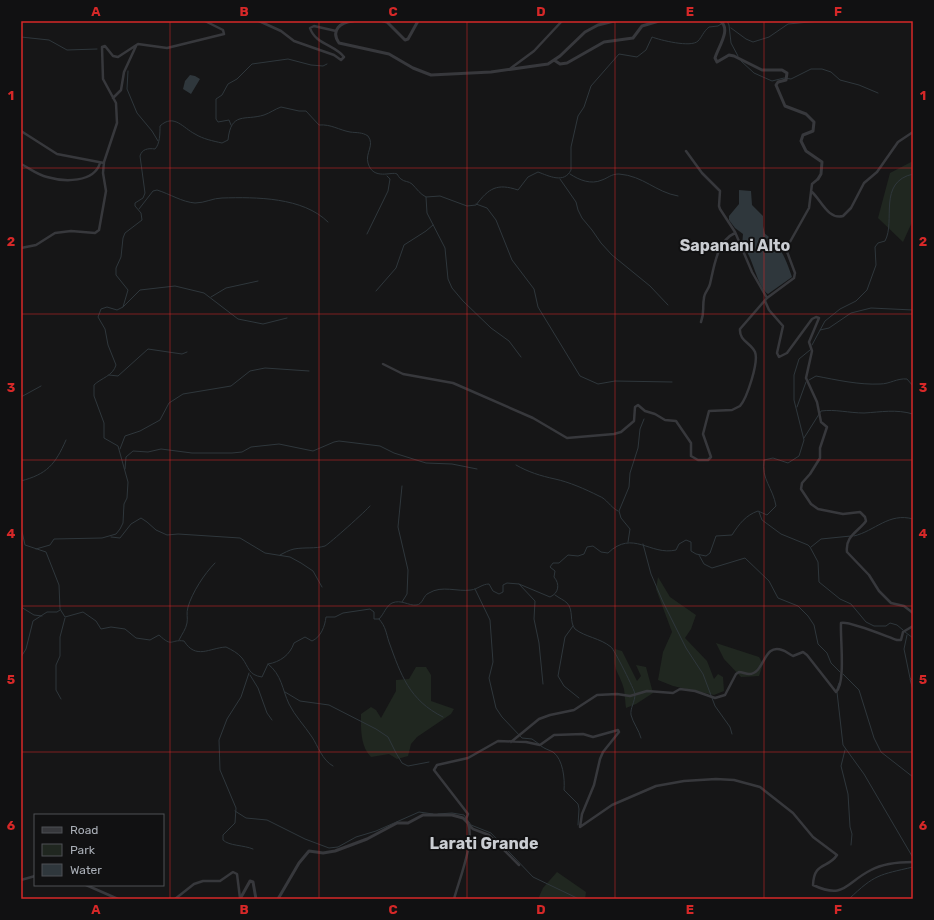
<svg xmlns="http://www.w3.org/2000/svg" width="934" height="920" viewBox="0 0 934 920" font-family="Rubik,sans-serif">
<rect width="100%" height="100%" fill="#161617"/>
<path fill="#202720" d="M913,161V220L903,242L878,218L890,173Z
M658,577L670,597L696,615L691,629L685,638L707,661L714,679L718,674L723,677L724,691L714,695L673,686L658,680L663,652L672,632L656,589Z
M716,643L759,657L763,664L759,676L741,677L724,659Z
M615,649L622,651L637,681L641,676L636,665L646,667L653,693L636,704L626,708C625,702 625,695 624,689C619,671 612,671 615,649Z
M416,667H426L431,675V701L454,709L451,714L417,737L411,744L408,756L397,759L389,754L371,757C360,746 361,728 361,714L371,707L376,710L381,718L396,691V680L409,679Z
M557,872L586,892L585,899H538L543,888Z"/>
<path fill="#2f373c" d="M190,75L195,76L200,79L191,94L183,89L185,81Z
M739,190L751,191L752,205L763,216V226L765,234C768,235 780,249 782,253C785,257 790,271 792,277L768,294C757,288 752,252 742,246L743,234L735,228L729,220V216L739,204Z"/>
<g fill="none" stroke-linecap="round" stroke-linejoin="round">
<path stroke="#2f373c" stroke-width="1" d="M727,21L729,25L731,43L738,56
M731,28L746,39L753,42L769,37L788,24L820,21
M21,37L49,40L67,50L97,49
M741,61L754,73L772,81L784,78L791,79L811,69H822L831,72L840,80L859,85L878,93
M128,71L127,89L137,113L152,131L158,141
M231,125L229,120L218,122L216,119V99L222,95L228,84L237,79L252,64L288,59L311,65L323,66L327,64
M570,174C579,180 591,185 602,180C608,178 611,174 619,174C644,176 655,192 678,196
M560,179L576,202L578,210L582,218L592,230L601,243L612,255L650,286L668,305
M426,197L427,213L445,248L448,279L452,288L463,301L491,328L509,341L521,357
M476,204L487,208L496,220L512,260L534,289L538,307L580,376L598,384L615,381L672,382
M139,209L153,191L157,190C170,194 182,202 195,203C205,203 213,198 222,198C256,197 303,197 328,222
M367,234L388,191L390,179L387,176
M376,291L396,268L404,245L426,231L433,225
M211,297L226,288L258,281
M123,307L140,290L175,286L204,293L238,319L263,324L287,318
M820,330L829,328L851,313L871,308L913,310
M812,345L825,321L840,309L856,301L867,290L876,265L875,247L878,243L885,241C896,221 877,182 913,174
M109,375L118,376L148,349L182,354L187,352
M809,380L816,376C837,380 859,385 880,384C890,384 897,378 907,379L913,386
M21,397L41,386
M797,407L806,382
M804,438L821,411C835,409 849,413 864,413C881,412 896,409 913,414
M120,449L125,436L140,431L160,420L169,403L183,394L231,386L250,371L265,368L309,371
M516,465C528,472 541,476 555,479C569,482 585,489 599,496C607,499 610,507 618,511
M125,469L126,457L133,451L148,452L161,449L192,453H232L242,452L251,447L279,444L313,451L334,442L339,441L380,446L394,453L426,463L452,464L477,469
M21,481C47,474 55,465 66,440
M402,486L398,527L408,570L407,594L402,602
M759,512L762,520L781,534L808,545L810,547L818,562L819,582L840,599L851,604L866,622L874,626H886L890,623L897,625L903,630
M21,527L25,545L46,552L59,585L60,609L65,617L83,612L96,621L101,629L111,627L125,629L136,638L150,640L159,635C173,648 170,639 184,641C196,660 209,648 226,647C232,650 238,653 242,658C249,667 248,675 262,677L268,664C280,662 290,655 294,643L305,637L312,641C321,637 325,626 326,617H335L343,613L370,609L374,612V619H379C384,614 386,606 392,603C401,599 409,606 416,605C423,605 423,595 429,593C442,585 457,592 471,590C478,589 482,584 489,584L493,591L499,594L503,592V585L507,583L519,584L550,597C559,593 560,584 554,577L555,571L550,567L553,563H559L568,555L578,556L584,554L587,547L593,546L601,552L608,553C633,529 650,556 676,550L679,544L686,540L691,542V551L696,554L706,556L710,553L716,536L732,535C739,524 746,515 758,511L767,515L776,506C773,488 761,479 764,460L773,458L788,463L799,456L804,440L794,400V375L799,359L810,350
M854,536C875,531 889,512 913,519
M111,537L120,538L131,524L141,518L147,522L156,530L167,535L178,534L240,538L265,553L290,557L301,563L313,571L322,587
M628,542L630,529L621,518L619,511L629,487L630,473L638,448L640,429L644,419
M643,544L651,574L663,602L686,648L703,674L715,706L730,727L732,734
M811,547L821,539L851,536
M36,549L50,545L54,539L102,538L116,534L120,529L123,523L124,504L127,498L128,482L118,446L104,438V423L94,396V385C101,378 113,376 116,365L108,345L105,329L98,317L101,309L107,307L117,310L123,307L128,290L116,275V268L121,257L123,238L125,233L142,220L141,213L135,206V203L143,198L145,193L140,156C142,149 148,148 155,149C160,144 160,133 160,126C174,113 183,128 195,134C203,139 213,141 222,143L228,140C231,111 245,121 264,115C270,113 275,109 281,107L299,111H306L319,125C331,124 339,130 350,132C357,133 362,132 368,136C375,145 365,153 368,163C373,181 392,171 397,174C398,175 399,178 401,179C404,182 409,181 412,184C417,189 420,194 426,197L440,196L467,206L476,205C489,188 497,183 518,190L528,177L538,172C549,176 564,184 571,170V147L578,116L584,107L591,86L619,54L637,57L646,50L652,37C660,40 691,48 698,41C702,37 703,32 709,27L718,26L726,21
M280,555C284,553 289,550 294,549C305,547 315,549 325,546C329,544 367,510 370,506
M699,555L704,564L712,568L745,558L769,581L778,598L798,606L808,616L814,625L818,644L827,653L831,663L840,672
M519,584L535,601L534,619L539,643L543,684
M475,589L490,620L493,662L489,678L496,708L502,717L522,738L532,739L539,744
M555,595C559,598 564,600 567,603C574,610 569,622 575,629C585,637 600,638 611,647C614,649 635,691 635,694C635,702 630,708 631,715C633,723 639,730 641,738
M21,607L34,615L42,616
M379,619C386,627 386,633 389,642C401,675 409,700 443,717
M573,626L565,637L558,676L564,686L579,698
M905,632L913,638
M907,635L904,649L910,678L913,681
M179,640C182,634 186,629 187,623C188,618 186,613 188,607C192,593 204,574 215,563
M21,657L26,649L33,621L47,612H57L60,610
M268,664C282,675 282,689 289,704C295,716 304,725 312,737C318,746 322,760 333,766
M249,673L241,697L227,719L219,740L220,770L236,808L235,823L223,835V840C229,846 244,845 253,849
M843,674L859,690L874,738L881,752L913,777
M250,675L258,688L267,713L272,720
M910,679L913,690
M837,689L839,683
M285,692L300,701L329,705L376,729L388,737L396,753L402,763L408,766L429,762
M837,692L843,745L864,774L912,856
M61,699L56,690V665L60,656V637L65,618
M541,746C545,749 549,750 553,752C563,759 565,779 564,790L578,804L579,809L578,825
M845,750L841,766L848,794L850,827L852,834L851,845
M235,811L246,818L267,820L305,839L329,848L338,847L356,837L376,831L419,812L433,814
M438,814L452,813L464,815L471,825L491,833L533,877L579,899
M849,899C875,874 879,875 913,867"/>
<path stroke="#37383c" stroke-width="2.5" d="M259,21L281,31L294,41L334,55L341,60L344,57C335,45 315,44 310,28L314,26L336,31
M511,68L534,51L562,21
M113,98L121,90L124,72L136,46
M21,131L57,154L104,163
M686,151L702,173L720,191L719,206L720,209L735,232L752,272L767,298
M21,164C29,168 38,175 47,177C64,182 94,183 100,163
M812,192C821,200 828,220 843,216L851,208L864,183L877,172L898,142L913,132
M21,248L36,245L55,233L71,231L95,233L99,230L106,191L103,173L104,162L117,123L116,103L103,79L102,47L105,46L113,56L118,57L138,44L167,48L224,34L223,30L205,21
M765,301L769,310L783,326L777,353L779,357L787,353L812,319L816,317L819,318L809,342L812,351L806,378L817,402L821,422L827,427L820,448V458L810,474L802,483L801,489L811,504L818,509L843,514L860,512L865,517L866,521C858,532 845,536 847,552L869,575L879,591L891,603L904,606L913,613
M701,322C705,311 702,308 704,298C704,293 709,289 710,284C714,267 717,241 735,233
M383,364L403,374L453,383L533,418L567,438L614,434L621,432L634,421L635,407L638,405L645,411L655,414L665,420L676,421L691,443V456L698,460H708L711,457L703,434L709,411L732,410L740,406C747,398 759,362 755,352C751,343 739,341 740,329L767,298L794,278L795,273L786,249L809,208L812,184L818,179
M511,742L539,719L550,715L574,710L597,695L617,694L630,696L647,691L673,693L680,689L695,691L715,698L725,695L736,674L739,672C742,672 746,674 749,674C765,674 763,643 782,650C786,651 789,654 793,656L803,652L807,655L836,692C846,683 840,638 841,623C848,620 888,637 897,640H901L903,632L913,626
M466,819L468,814L434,770L437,765L468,758L498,741L526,742L540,745L554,735L583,734L593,737L618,730L619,732L603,752L600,759L594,785L582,814L580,827L612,805L656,786L684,781L716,779L734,780L760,787L793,813L813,837L837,855C828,869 814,861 813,885C845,900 845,883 871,870C884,863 898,862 913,862
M469,825L473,829L489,835L519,865
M21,880L35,876
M86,885L118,899
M175,899L194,884L203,881H220L233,872L237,874L240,898
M454,899C459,880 475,841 468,823"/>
<path stroke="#37383c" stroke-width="3" d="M353,21C341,22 330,30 339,43L389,54L413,68L431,75L491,72L548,64L560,56L585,32L598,25L614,21
M383,21L387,22L405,40L408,39L418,21
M720,21C732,29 718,47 715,58L717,62L729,55L734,56L762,70H782L787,73L786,80L778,82L776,85L785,106L806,114L814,122L813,131L803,135L801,141L806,151L822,162L821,174L818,179
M554,60L560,64L567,63L604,42L633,38L642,26L659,21
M240,899L250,881L253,882L256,899
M278,899L299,863L309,851L323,853L335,851L367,839L397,823H408L423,815H452L463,818L468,823"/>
</g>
<path fill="none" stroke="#d62828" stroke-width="1" stroke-opacity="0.55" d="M170,21V899M319,21V899M467,21V899M615,21V899M764,21V899M21,168H913M21,314H913M21,460H913M21,606H913M21,752H913"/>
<g text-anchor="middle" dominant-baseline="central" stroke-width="4" stroke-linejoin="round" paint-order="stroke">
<g font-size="16" font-weight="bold" fill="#cacdd2" stroke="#111112">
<text x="735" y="245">Sapanani Alto</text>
<text x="484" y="843">Larati Grande</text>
</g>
</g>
<rect width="934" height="920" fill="none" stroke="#111112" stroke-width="44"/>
<rect x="34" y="814" width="130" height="72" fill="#111112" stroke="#4e5054"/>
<rect x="42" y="827" width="20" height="6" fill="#37383c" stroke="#4e5054"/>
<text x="70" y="834" font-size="12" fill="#a9aeb6">Road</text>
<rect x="42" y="844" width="20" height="12" fill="#202720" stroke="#4e5054"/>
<text x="70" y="854" font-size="12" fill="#a9aeb6">Park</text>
<rect x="42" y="864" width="20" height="12" fill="#2f373c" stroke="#4e5054"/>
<text x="70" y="874" font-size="12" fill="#a9aeb6">Water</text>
<rect x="22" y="22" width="890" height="876" fill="none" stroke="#d62828" stroke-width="1.5"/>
<g font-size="13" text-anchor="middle" font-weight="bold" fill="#d62828">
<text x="96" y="16">A</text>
<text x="244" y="16">B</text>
<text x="393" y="16">C</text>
<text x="541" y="16">D</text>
<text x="690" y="16">E</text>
<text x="838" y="16">F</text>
<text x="11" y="100">1</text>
<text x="923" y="100">1</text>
<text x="11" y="246">2</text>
<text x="923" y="246">2</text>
<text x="11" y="392">3</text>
<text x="923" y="392">3</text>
<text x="11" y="538">4</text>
<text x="923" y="538">4</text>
<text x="11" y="684">5</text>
<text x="923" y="684">5</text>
<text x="11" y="830">6</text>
<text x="923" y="830">6</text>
<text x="96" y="914">A</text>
<text x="244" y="914">B</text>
<text x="393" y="914">C</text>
<text x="541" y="914">D</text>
<text x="690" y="914">E</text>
<text x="838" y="914">F</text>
</g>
</svg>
